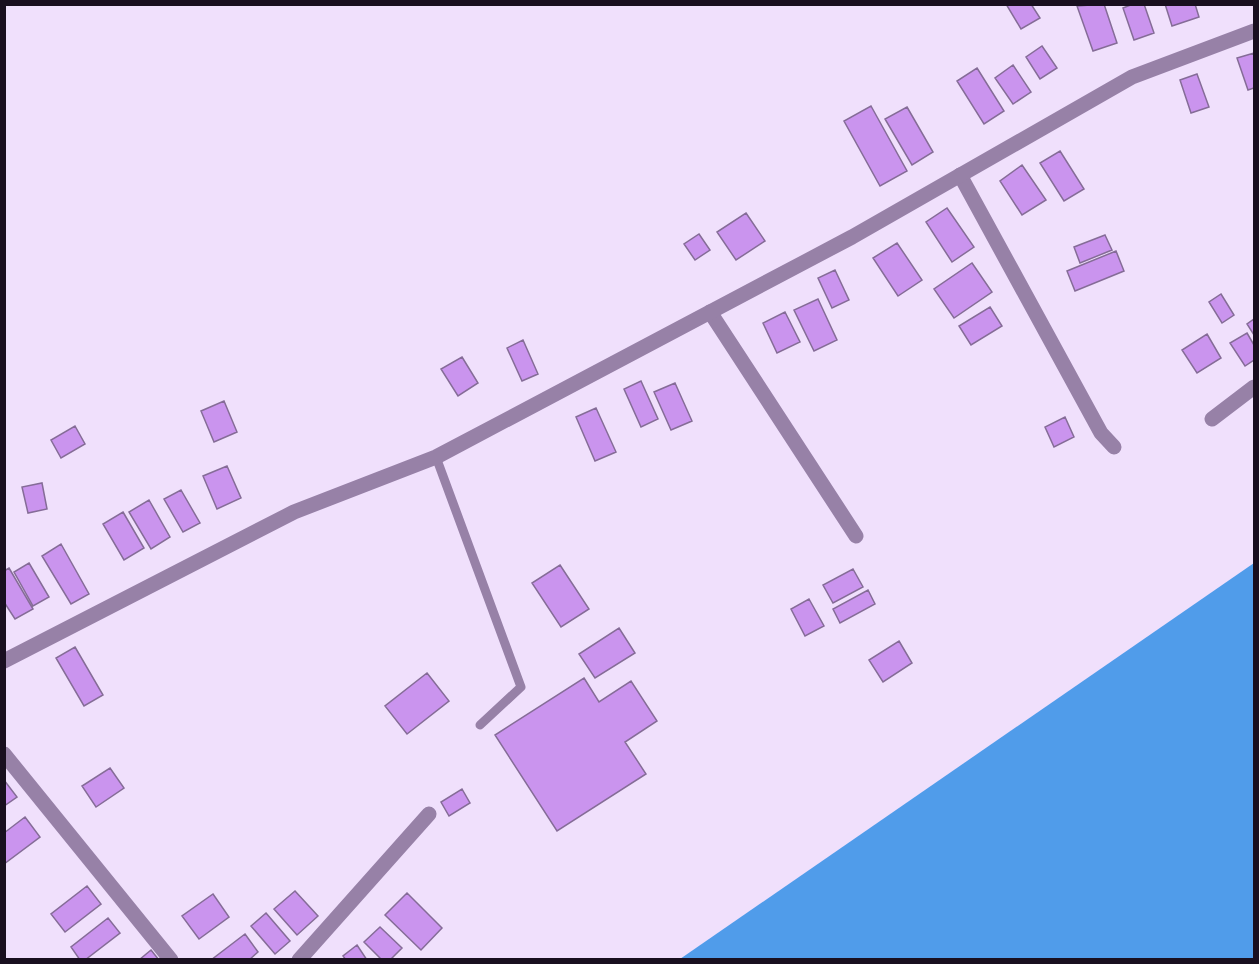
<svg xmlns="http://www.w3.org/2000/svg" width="1259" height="964" viewBox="0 0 1259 964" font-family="Raleway,sans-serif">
<rect width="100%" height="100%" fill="#f0e0fc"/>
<path fill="#509cea" d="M1254,563V959H680Z"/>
<path fill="#ca94ee" stroke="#856c97" stroke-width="1.5" d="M1006,4H1031L1040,18L1021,29Z
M1104,4L1117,43L1093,51L1077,6Z
M1133,4H1144L1154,33L1134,40L1123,8Z
M1165,4H1195L1199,17L1172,26Z
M1042,46L1057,68L1040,79L1026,57Z
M1254,53V88L1248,90L1237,58Z
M1013,65L1031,92L1013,104L995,78Z
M977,68L1004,111L984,124L957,81Z
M1197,74L1209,107L1191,113L1180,80Z
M871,106L907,171L880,186L844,121Z
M907,107L933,152L912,165L885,119Z
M1060,151L1084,189L1064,201L1040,163Z
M1022,165L1046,200L1022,215L1000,181Z
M947,208L974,247L952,262L926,222Z
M746,213L765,241L736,260L717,232Z
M699,234L710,250L695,260L684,244Z
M1105,235L1112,250L1080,263L1074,247Z
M897,243L922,280L898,296L873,258Z
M1116,251L1124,271L1075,291L1067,271Z
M972,263L992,292L954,318L934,289Z
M835,270L849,300L832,308L818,278Z
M1221,294L1234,315L1222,323L1209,302Z
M818,299L837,340L814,351L794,310Z
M990,307L1002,326L971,345L959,326Z
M785,312L800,342L777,353L763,323Z
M1254,319V335L1247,324Z
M1247,333L1254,345V360L1245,366L1230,343Z
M1207,334L1221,358L1197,373L1182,350Z
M523,340L538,374L522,381L507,348Z
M462,357L478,383L458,396L441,369Z
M641,381L658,419L641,427L624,389Z
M675,383L692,421L671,430L654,392Z
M224,401L237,432L214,442L201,411Z
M596,408L616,452L595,461L576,417Z
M1065,417L1074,437L1054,447L1045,427Z
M75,426L85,444L61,458L51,440Z
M227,466L241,498L217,509L203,476Z
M42,483L47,509L28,513L22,487Z
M181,490L200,523L183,532L164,499Z
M149,500L170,537L151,549L129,512Z
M123,512L144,548L124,560L103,524Z
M61,544L89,594L71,604L42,556Z
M29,563L49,597L33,606L14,572Z
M560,565L589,609L561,627L532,583Z
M9,568L33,609L15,619L4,602V571Z
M853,569L863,587L833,603L823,585Z
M868,590L875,604L840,623L833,609Z
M809,599L824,626L805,636L791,609Z
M619,628L635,653L595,678L579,654Z
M899,641L912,663L883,682L869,660Z
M75,647L103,695L84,706L56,658Z
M427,673L449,701L407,734L385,706Z
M584,678L599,702L631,681L657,721L625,742L646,774L557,831L495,735Z
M110,768L124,788L96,807L82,786Z
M4,780L17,797L4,806Z
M462,789L470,803L449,816L441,802Z
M25,817L40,837L4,864V833Z
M87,886L101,904L65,932L51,914Z
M295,891L318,916L297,935L274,909Z
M407,893L442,928L421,950L385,915Z
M213,894L229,917L199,939L182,916Z
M266,913L290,941L275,954L251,926Z
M108,918L120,933L85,960H80L71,947Z
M380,927L402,948L390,960H382L364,942Z
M245,934L258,952L249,960H211Z
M357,945L367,960H346L343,956Z
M151,950L159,960H139Z"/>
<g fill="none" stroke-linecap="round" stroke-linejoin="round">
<path stroke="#9781a7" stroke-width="9" d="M436,457L521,687L480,725"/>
<path stroke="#9781a7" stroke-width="15" d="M960,175L1101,433L1114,447
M710,312L856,536
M1212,419L1254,387
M4,754L171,960
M299,960L429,814"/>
<path stroke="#9781a7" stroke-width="15" d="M4,661L294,512L436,457L852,237L1132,77L1254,31"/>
</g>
<rect width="1259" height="964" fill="none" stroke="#190f1f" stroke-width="12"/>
</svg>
